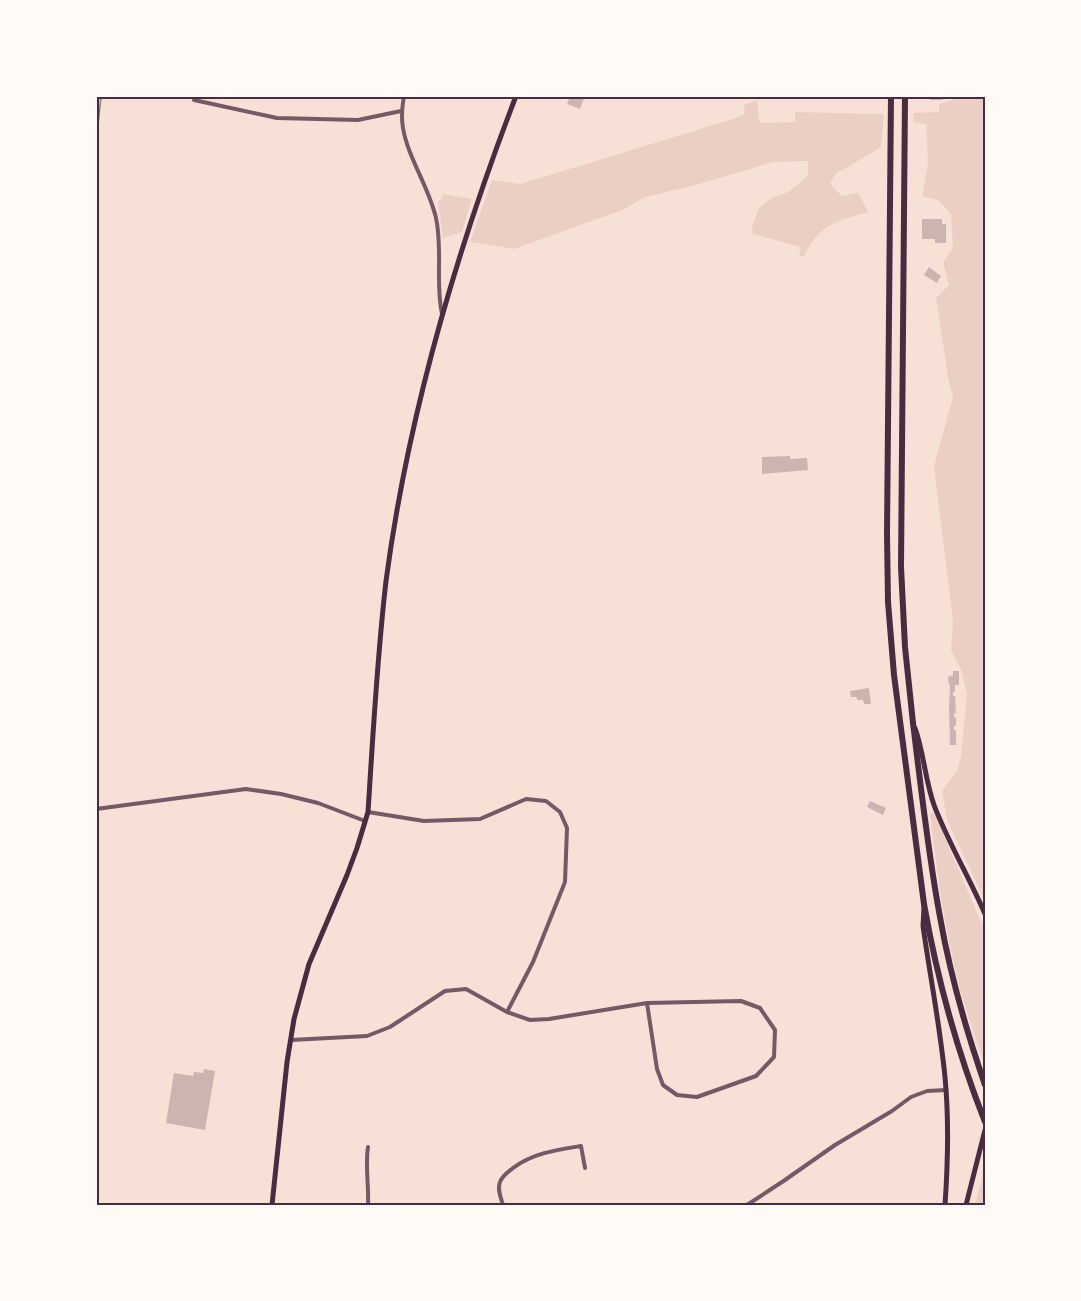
<svg xmlns="http://www.w3.org/2000/svg" width="1081" height="1301" viewBox="0 0 1081 1301" font-family="Overpass,sans-serif">
<rect width="100%" height="100%" fill="#f7e1d7"/>
<path fill="#ebcfc5" d="M953,96H985V901L947,820L942,791L957,771L961,756L967,694L961,669L951,650L953,622L934,466L953,397L948,377L936,298L949,285L943,262L953,249L951,214L938,200L922,196L928,163L926,124L914,122L913,113L939,112V104L953,100Z
M757,100L759,119L761,123L795,122V112L884,114L881,147L845,169L836,173L830,184L842,196L858,193L868,212C837,221 819,224 804,256H799L801,247L753,234L752,227L759,208L772,198L788,192L808,176V161L773,162L699,184L645,197L625,209L514,249L470,242L492,180L520,184L540,178L733,119L745,114L744,105Z
M443,194L472,199L462,232L443,238L438,201L441,200Z
M934,812L985,931V1067C977,1042 968,1017 961,992C945,934 937,874 930,814Z
M985,1169V1205H975L984,1170Z"/>
<path fill="#ccb4b1" d="M570,96H585L580,109L567,104Z
M930,96H943V100H930Z
M922,219H942V224H946V243H935V239H922Z
M929,267L941,276L937,283L924,275Z
M790,456V459L807,458L808,470L762,474V457Z
M953,671H959V685H955V692H953V696H955L956,713H954V718L956,717V726H954V730H956V745H950V742H949L950,739L949,710L950,685H949L948,679L949,676H953Z
M869,688L871,704H864L863,700H858L856,697H851L850,691Z
M870,801L886,808L883,815L867,807Z
M204,1069L215,1071L205,1130L166,1123L174,1073L193,1076L194,1072L203,1073Z"/>
<g fill="none" stroke-linecap="round" stroke-linejoin="round">
<path stroke="#755966" stroke-width="4" d="M404,96C402,107 401,117 403,128C408,158 429,187 436,218C443,250 435,283 442,314
M194,100L277,118L358,120L401,111
M96,809L246,789L281,794L318,803L365,821
M368,812L424,821L480,819L526,799L546,801L560,812L567,828L565,882L533,962L507,1012
M291,1040L367,1036L390,1027L445,991L466,989L507,1012L530,1020L549,1019L647,1003L741,1001L760,1008L775,1030L774,1057L756,1076L697,1097L677,1095L663,1085L657,1069L647,1003
M368,1205C369,1185 365,1166 368,1147
M503,1205C501,1198 497,1189 500,1182C502,1176 508,1172 513,1168C533,1153 556,1150 581,1146L585,1168
M747,1205L785,1180L835,1145L892,1111L911,1097L927,1091L946,1090"/>
<path stroke="#4a2c40" stroke-width="5" d="M272,1205L287,1062L294,1019L309,964L347,875L357,848L368,812C373,735 377,658 386,581C408,415 456,252 516,96"/>
<path stroke="#4a2c40" stroke-width="5" d="M915,728C924,753 925,780 934,805C948,842 969,877 985,914
M924,908L923,926C930,976 940,1026 945,1077C949,1119 948,1162 945,1205
M966,1205L985,1130"/>
<path stroke="#4a2c40" stroke-width="6" d="M891,96L887,534L888,602L894,675L924,904
M905,96L901,567L905,647L913,723"/>
<path stroke="#4a2c40" stroke-width="6" d="M913,723C921,788 928,853 940,917C950,974 966,1030 985,1085
M924,904C937,978 957,1051 985,1122"/>
<path stroke="#8f747c" stroke-width="1.5" d="M96,145L101,96"/>
</g>
<rect width="1081" height="1301" fill="none" stroke="#fffaf5" stroke-width="195"/>
<rect x="98" y="98" width="886" height="1106" fill="none" stroke="#4a2c40" stroke-width="2"/>
</svg>
